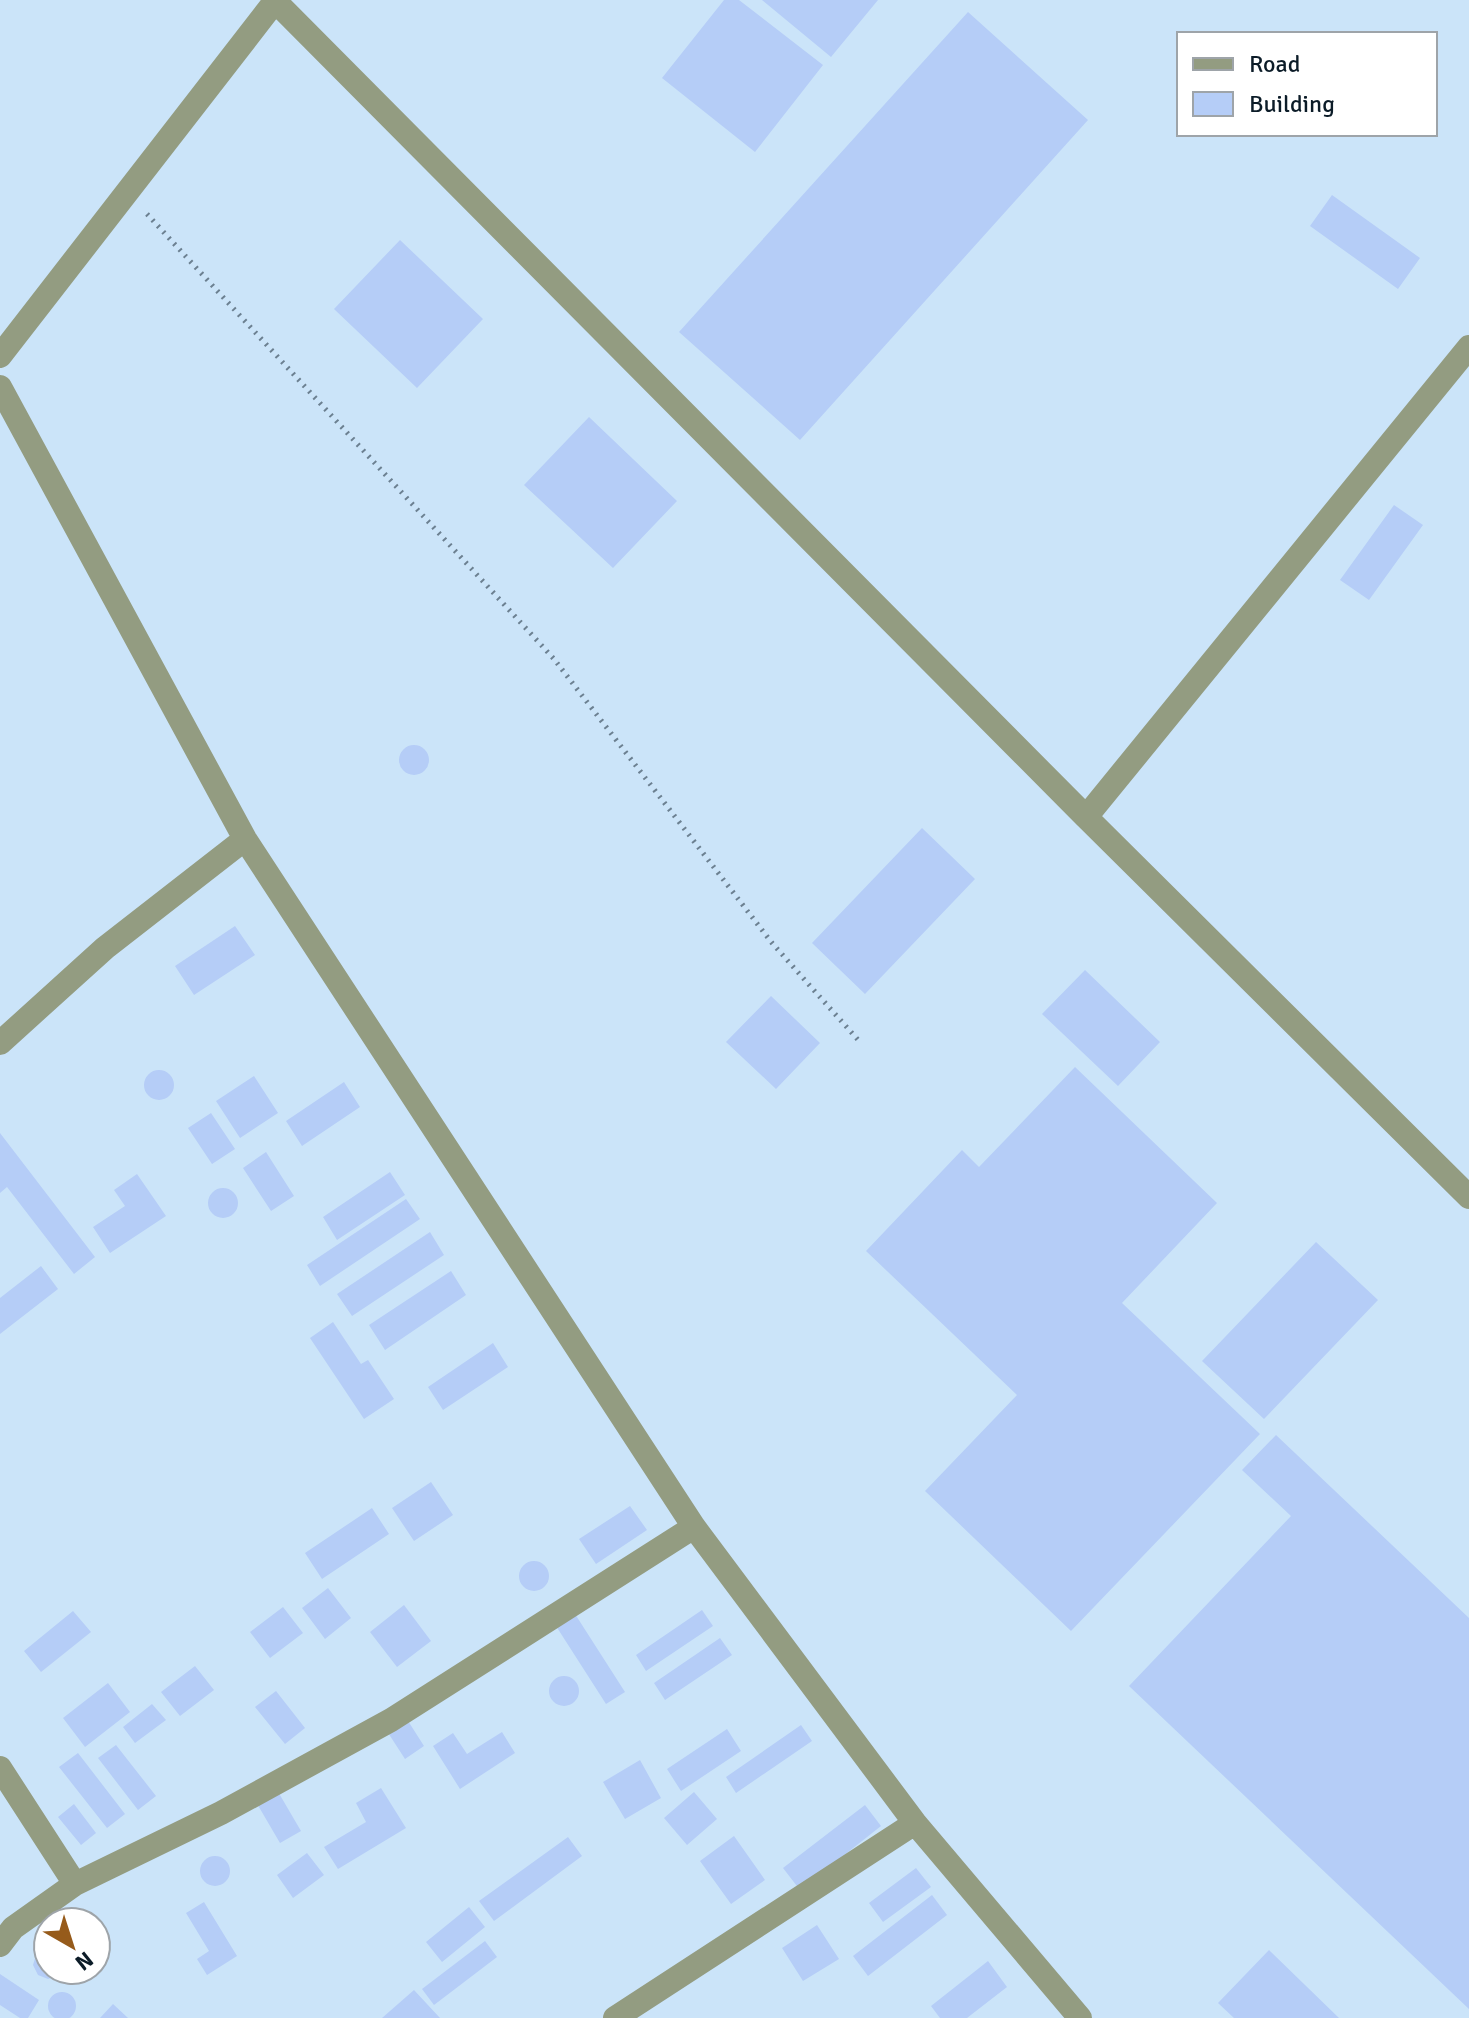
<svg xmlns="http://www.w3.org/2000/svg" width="1469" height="2018" viewBox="0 0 1469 2018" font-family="Signika,sans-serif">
<rect width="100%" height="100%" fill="#cbe4f9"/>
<path fill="#b5cdf7" d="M724,0H739L823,65L755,152L662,78Z
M762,0H878L831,57Z
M968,12L1088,120L800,440L679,332Z
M1332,195L1420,258L1398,289L1310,226Z
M400,240L483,319L417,388L334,309Z
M589,417L677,501L613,568L524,485Z
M1394,505L1423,525L1369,600L1340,580Z
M399 760a15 15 0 1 1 30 0a15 15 0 1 1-30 0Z
M922,828L975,879L865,994L812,943Z
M235,926L255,955L194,995L175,966Z
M1085,970L1160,1042L1118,1086L1042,1014Z
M771,996L820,1043L776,1089L726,1042Z
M1075,1067L1217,1203L1122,1303L1260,1434L1071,1631L925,1491L1017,1395L866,1251L962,1150L979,1167Z
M144 1085a15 15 0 1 1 30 0a15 15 0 1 1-30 0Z
M254,1076L278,1113L240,1138L216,1101Z
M344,1082L360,1107L302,1146L286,1121Z
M211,1113L235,1149L212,1164L188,1128Z
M0,1133L95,1257L74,1274L7,1187L0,1193Z
M266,1152L294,1196L271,1211L243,1168Z
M390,1172L405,1195L337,1240L323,1217Z
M137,1174L166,1216L110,1253L93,1227L125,1206L114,1190Z
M208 1203a15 15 0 1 1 30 0a15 15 0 1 1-30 0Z
M406,1199L420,1219L320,1286L307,1265Z
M430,1232L444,1255L352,1316L337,1294Z
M1316,1242L1378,1300L1264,1419L1202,1361Z
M41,1266L58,1289L0,1334V1298Z
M451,1271L466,1295L385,1350L369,1325Z
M333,1322L361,1364L368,1360L394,1399L364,1419L310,1338Z
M493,1343L508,1367L443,1410L428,1387Z
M1276,1435L1469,1618V2009L1129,1686L1291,1516L1242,1470Z
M431,1482L453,1515L414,1541L392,1508Z
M630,1506L647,1530L596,1564L579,1539Z
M372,1508L389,1534L322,1579L305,1553Z
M519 1576a15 15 0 1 1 30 0a15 15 0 1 1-30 0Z
M328,1588L351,1618L325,1639L302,1608Z
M404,1605L431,1641L397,1667L370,1632Z
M283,1607L303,1633L270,1658L250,1632Z
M702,1610L713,1626L646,1671L636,1655Z
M73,1611L91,1632L41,1672L24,1651Z
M575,1614L625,1692L606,1704L556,1626Z
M720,1638L732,1655L665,1700L654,1683Z
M195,1666L214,1690L180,1716L161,1692Z
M549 1691a15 15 0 1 1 30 0a15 15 0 1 1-30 0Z
M108,1683L130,1712L85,1747L63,1718Z
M276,1691L305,1728L285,1744L255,1707Z
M152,1704L166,1720L135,1743L123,1727Z
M403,1713L424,1746L405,1759L383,1725Z
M801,1725L812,1741L736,1793L726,1777Z
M727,1729L741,1751L681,1791L667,1769Z
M502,1732L515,1753L460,1789L433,1746L453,1733L467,1754Z
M116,1745L156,1796L138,1810L98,1758Z
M78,1753L125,1814L107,1828L59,1767Z
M640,1760L661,1798L625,1819L603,1782Z
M381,1788L406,1828L338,1869L324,1847L366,1822L356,1803Z
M277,1790L301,1831L280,1843L256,1802Z
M694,1792L717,1819L687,1845L664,1818Z
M74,1804L96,1833L81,1845L58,1817Z
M865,1805L881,1826L800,1890L783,1868Z
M734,1836L765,1880L731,1904L700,1861Z
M568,1837L582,1856L494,1921L479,1901Z
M307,1853L324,1875L293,1898L277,1875Z
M200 1871a15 15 0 1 1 30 0a15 15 0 1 1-30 0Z
M916,1868L931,1887L883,1922L869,1903Z
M932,1895L947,1915L868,1976L853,1956Z
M204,1902L237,1956L207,1975L197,1959L209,1951L186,1913Z
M59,1904L71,1922H47L43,1915Z
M469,1907L485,1927L442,1962L426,1942Z
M817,1925L839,1959L803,1981L782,1948Z
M485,1941L497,1957L434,2005L422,1989Z
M45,1949H48V1970H61L54,1977L48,1979L38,1975L33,1965L36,1955Z
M1269,1950L1339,2018H1234L1218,2003Z
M988,1961L1007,1987L967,2018H940L931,2006Z
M0,1974L39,2000L28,2018H20L0,2005Z
M414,1990L440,2018H382Z
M48 2006a14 14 0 1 1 28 0a14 14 0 1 1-28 0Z
M113,2004L128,2018H100Z"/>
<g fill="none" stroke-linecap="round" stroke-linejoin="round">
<path stroke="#6c8091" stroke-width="5" stroke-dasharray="2 6" stroke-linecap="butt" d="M147,214L554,659L772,943L859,1041"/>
<path stroke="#939c81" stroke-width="24" d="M274,0L1086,817L1469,347
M0,356L276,0
M0,387L245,839L694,1527L915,1823L1080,2018
M1086,817L1469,1197
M0,1043L105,948L245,839
M0,1768L75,1884
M0,1945L13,1928L75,1884L221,1813L391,1720L694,1527
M615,2018L915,1823"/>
</g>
<rect x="1177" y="32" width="260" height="104" fill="#ffffff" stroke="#9ea4a9" stroke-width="2"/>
<rect x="1193" y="58" width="40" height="12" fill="#939c81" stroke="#9ea4a9" stroke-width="2"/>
<text x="1249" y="72" font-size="24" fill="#0c1c28">Road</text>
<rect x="1193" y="92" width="40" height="24" fill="#b5cdf7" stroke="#9ea4a9" stroke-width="2"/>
<text x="1249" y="112" font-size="24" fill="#0c1c28">Building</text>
<g transform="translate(72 1946) rotate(141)"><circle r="38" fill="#ffffff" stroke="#9ea4a9" stroke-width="2"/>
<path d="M0-6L14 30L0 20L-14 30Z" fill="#965b1b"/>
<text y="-12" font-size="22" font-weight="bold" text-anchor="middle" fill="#0c1c28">N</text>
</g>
</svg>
